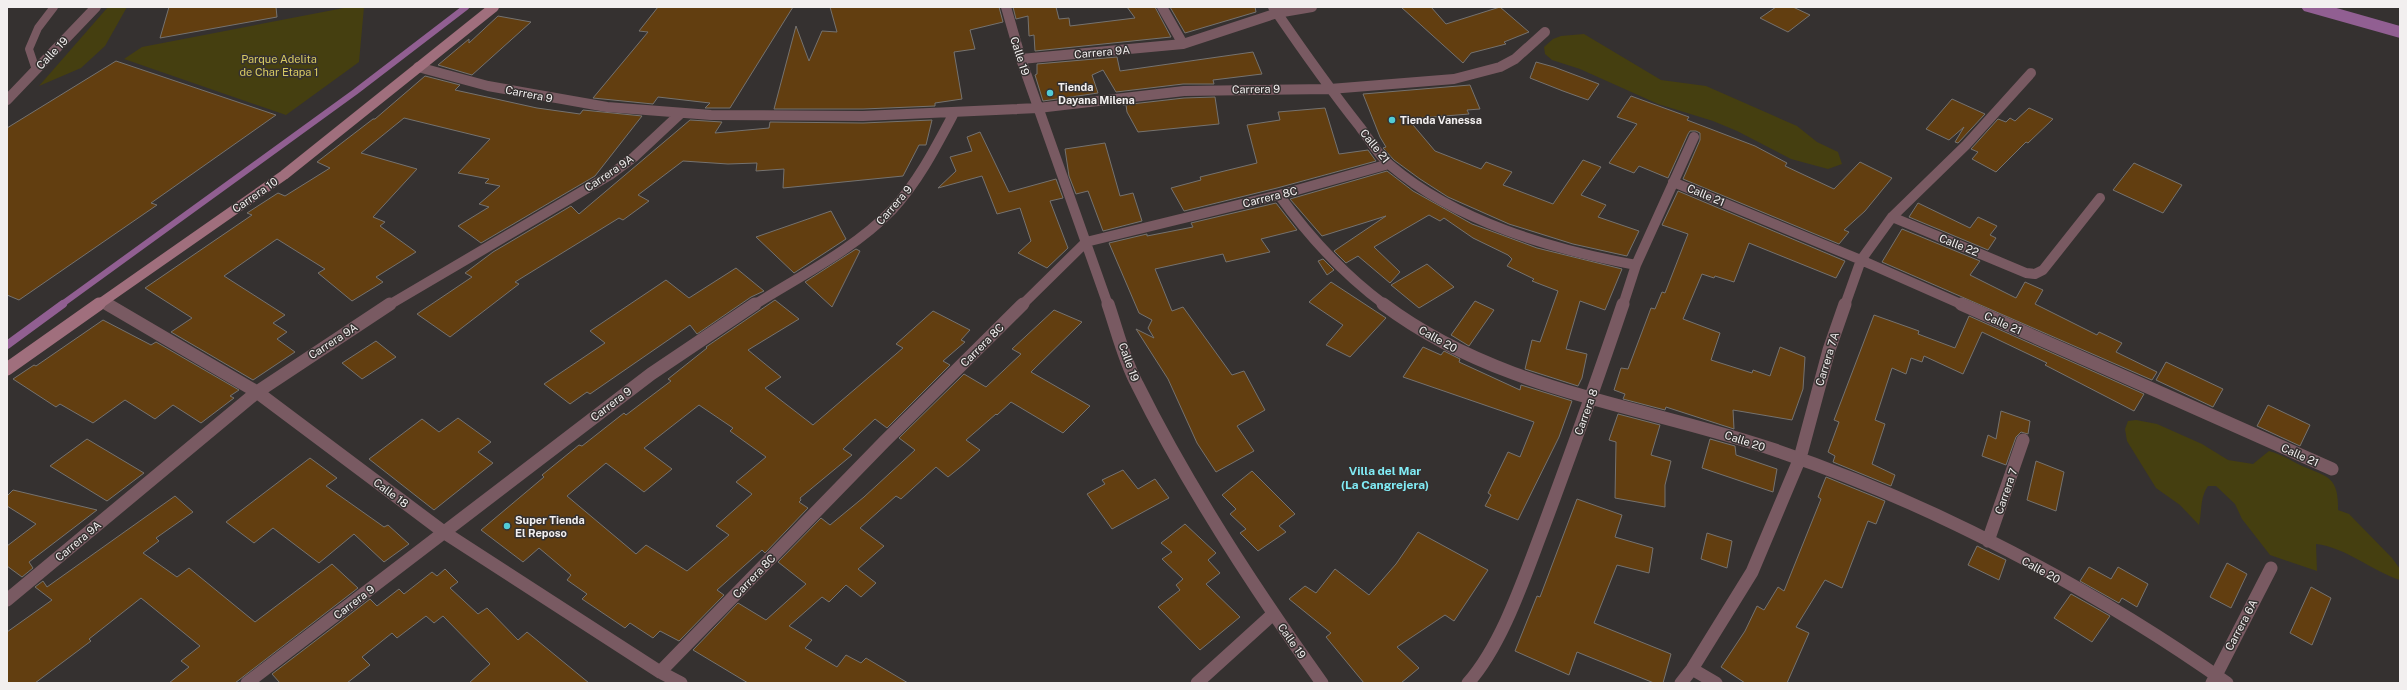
<svg xmlns="http://www.w3.org/2000/svg" width="2407" height="690" viewBox="0 0 2407 690" font-family="'Public Sans',sans-serif">
<rect width="100%" height="100%" fill="#353130"/>
<path fill="#453f10" d="M108,7H127L105,46L81,68L39,86Z
M349,7H364L359,62L286,115L124,59L142,47Z
M1584,34L1661,80L1706,86L1797,126L1817,142L1838,152L1842,164L1828,169L1791,159L1737,131L1713,121L1658,104L1580,69L1552,60L1545,54L1544,47L1553,39L1561,36Z
M2136,420L2157,424L2202,444L2228,460L2253,464L2269,451C2280,454 2288,459 2298,464C2324,477 2339,473 2338,510L2349,514L2392,558L2400,569V580C2372,571 2345,547 2316,544L2317,571L2270,555L2242,519L2235,504L2216,486H2208C2200,497 2202,511 2199,525L2180,505L2156,488L2127,441L2125,429L2128,421Z"/>
<g fill="none" stroke-linecap="round" stroke-linejoin="round">
<path stroke="#915f92" stroke-width="6" d="M61,305L355,92L466,7"/>
<path stroke="#915f92" stroke-width="8" d="M7,345L63,304"/>
<path fill="#915f92" fill-rule="evenodd" d="M2301,7H2333L2400,26V38L2304,11Z"/>
</g>
<path fill="#623e10" stroke="#75726f" fill-rule="evenodd" d="M169,7H276L277,17L160,38Z
M658,7H793L730,108H705L710,103L658,97L653,104L593,98L648,32L639,31Z
M830,7H999L1003,22L970,30L975,49L954,52L962,99L935,103V106L863,109H774L796,26L809,61L822,31L837,32Z
M1013,7H1056L1059,19L1069,18L1070,26L1135,18L1127,7H1155L1171,37L1035,51L1034,35L1029,36L1028,16L1016,19Z
M1170,7H1255L1256,12L1185,33Z
M1401,7H1431L1446,24L1500,7L1529,32L1504,42L1506,44L1471,53L1463,63Z
M1776,7H1793L1810,15L1788,32L1760,18Z
M498,16L531,22L472,75L438,65L469,39V43Z
M1253,52L1262,74L1213,80L1214,84H1183L1116,92L1103,70L1092,75L1098,93L1043,101L1035,75L1037,74V64L1117,57L1120,71Z
M116,61L276,115L151,203L157,205L19,300L7,295V128Z
M1536,62L1554,67L1599,84L1588,100L1563,91L1530,78Z
M425,76L460,85L455,90L537,108L580,114L583,110L642,116L595,176L481,243L458,226L489,207L479,204L500,186L485,183L489,179L458,173L490,139L404,118L361,153L417,169L373,217L385,222L380,226L416,252L376,277L383,282L352,301L318,273L325,269L277,239L224,276L285,315L273,323L287,332L277,339L295,352L253,380L171,332L192,318L145,288L252,215L247,213L278,193L285,196L330,168L317,162L373,119H375Z
M1470,85L1480,109L1467,110L1469,114L1408,119L1435,151L1481,169L1486,162L1512,172L1503,185L1553,204L1583,160L1601,167L1581,195L1606,205L1598,217L1639,231L1627,256L1573,244L1509,224L1448,197L1420,179L1394,160L1383,148L1386,147L1380,137L1363,94Z
M1631,96L1689,117L1687,120L1755,146L1787,163L1785,166L1834,189L1860,162L1892,178L1865,211L1844,230L1849,232L1839,244L1683,179L1700,140V133L1696,131H1690L1688,134L1668,178L1639,166L1634,173L1609,163L1637,124L1617,117Z
M1215,97L1219,124L1138,132L1127,112L1126,105H1123L1184,98Z
M1952,99L1985,114L1958,143L1955,142L1964,127L1949,140L1926,129Z
M1325,108L1339,154L1368,150L1376,161L1277,188L1184,211L1171,188L1201,180L1200,177L1257,163L1247,125L1280,120L1278,112Z
M2029,108L2053,119L2028,143L2026,142L1996,172L1972,159L1978,152L1971,149L1998,119L2006,122L2010,118L2015,121Z
M690,120L722,122L715,133L769,128L770,122L863,123L932,120L926,145H919L903,176L783,188L784,169L756,171L757,163L728,164L683,161L638,195L649,201L623,220L619,218L515,282L519,284L450,337L417,314L472,277L465,273L493,252L571,206L579,214Z
M980,132L1009,192L1056,179L1063,198L1050,201L1068,248L1047,268L1018,253L1031,241L1020,208L997,214L982,176L938,188L956,171L950,157L972,151L967,137Z
M1105,143L1120,196L1133,193L1142,221L1103,231L1088,191L1076,194L1069,176L1065,149Z
M2134,163L2182,185L2163,213L2113,190Z
M1387,171L1413,191L1472,224L1537,248L1622,269L1605,310L1580,301L1566,349L1587,354L1582,378L1578,386L1525,369L1532,340L1540,342L1558,291L1532,281L1534,279L1507,266L1512,259L1508,255L1473,238L1444,218L1440,221L1429,215L1374,247L1400,272L1390,283L1358,256L1346,263L1334,251L1386,216L1322,236L1290,199Z
M1678,191L1845,261L1836,278L1749,243L1734,282L1715,276L1714,278L1702,274L1683,319L1720,333L1711,360L1752,373L1753,370L1770,376L1780,347L1805,357L1803,389L1792,420L1733,410L1734,429L1666,407L1665,410L1623,399L1625,394L1614,390L1621,368L1628,369L1651,308L1655,309L1662,292L1665,293L1688,234L1662,225Z
M1276,203L1297,230L1261,239L1270,252L1226,262L1223,254L1155,269L1172,311L1183,307L1232,375L1244,371L1265,410L1237,426L1254,451L1216,472L1197,443L1168,379L1136,329L1154,338L1148,328L1152,320L1139,313L1109,243L1147,234V236L1193,227L1191,223Z
M1918,203L1970,228L1978,217L1997,226L1990,235L1996,238L1988,250L1909,217Z
M831,211L846,239L794,273L756,237Z
M1902,229L1980,261L1970,275L2016,298L2025,282L2043,290L2035,304L2097,335L2099,332L2122,343L2116,352L2157,372L2152,380L1882,262Z
M856,249L860,251L832,307L805,282Z
M1323,259L1334,270L1327,275L1318,261Z
M1427,264L1454,287L1419,308L1391,285Z
M736,268L764,291L751,297L697,334L690,325L590,394L587,392L570,404L544,384L605,343L590,331L666,280L689,298Z
M1331,282L1386,318L1350,357L1326,345L1343,325L1309,302Z
M775,300L799,319L748,350L781,377L765,388L813,425L903,348L896,344L933,311L970,330L961,340L965,342L943,361L950,365L887,428L875,419L843,449L852,455L800,498L801,500L799,502L808,508L765,553L762,550L717,590L724,595L679,641L660,631L653,638L630,623L625,628L582,599L587,594L567,580L571,575L539,548L523,562L481,530L544,477L542,475L579,445L582,446L624,413L626,415L671,381L668,379L707,348L706,347ZM699,405L733,428L730,431L766,457L736,482L752,494L716,526L729,535L687,571L646,545L636,554L567,496L606,463L644,492L672,469L644,448Z
M1475,301L1494,310L1469,346L1451,335Z
M1054,310L1082,322L1031,372L1090,406L1063,433L1011,402L997,415L996,414L966,440L980,450L963,465L948,477L936,467L901,499L896,496L860,528L884,546L858,569L876,583L861,597L846,585L829,602L822,597L789,626L812,640L805,648L837,667L846,655L861,663L866,658L908,683H748L693,650L738,603L766,620L806,584L778,562L821,518L830,525L864,497L915,450L899,438L964,374L986,387L1021,354L1012,349Z
M1874,315L1919,331L1918,334L1955,348L1969,316L2144,394L2134,411L2045,365L2047,363L1982,332L1963,374L1924,356L1922,362L1911,358L1906,374L1892,368L1875,420L1885,424L1872,464L1895,475L1891,486L1833,462L1835,456L1828,452L1839,422L1834,420Z
M103,320L151,345L156,342L239,390L230,396L234,398L201,423L173,405L155,419L125,400L93,423L60,404L56,407L13,379L34,365L36,366Z
M376,341L396,357L362,379L342,363Z
M1423,347L1441,355L1444,351L1460,359L1459,362L1520,390L1521,385L1572,401L1559,437L1518,520L1485,506L1491,495L1488,493L1508,452L1520,457L1534,422L1403,377Z
M2166,362L2223,389L2213,407L2156,380Z
M2268,405L2310,425L2300,446L2257,426Z
M2001,411L2030,421L2028,434L2021,432L2016,437L2006,465L1982,456L1988,435L1996,439Z
M1618,414L1660,425L1651,455L1671,461L1665,485V507L1615,498L1616,442L1609,440Z
M458,418L491,442L478,452L493,463L434,510L369,459L422,419L439,432Z
M87,439L144,473L107,501L50,466Z
M1710,439L1735,446L1736,455L1777,469L1773,492L1702,468Z
M310,458L337,478L326,486L384,527L388,525L409,544L384,562L354,534L319,563L273,528L254,543L226,522Z
M2036,461L2064,472L2056,511L2027,500Z
M1123,470L1138,489L1155,479L1169,498L1112,529L1087,494L1105,484L1102,480Z
M1252,471L1295,514L1279,526L1286,532L1258,551L1240,533L1246,529L1230,514L1236,509L1222,495Z
M1826,477L1885,501L1876,524L1868,521L1842,588L1825,580L1796,627L1809,633L1787,683H1745L1721,667L1745,631L1757,606L1764,610L1778,587L1784,591L1821,499L1818,497Z
M13,490L97,510L29,562L33,568L22,577L7,566V546L36,524L7,506V496Z
M175,496L193,512L156,538L159,541L143,553L177,577L189,568L255,622L332,564L358,588L235,683H169L189,667L181,661L200,646L141,598L89,639L91,641L35,683H7V632L52,600L35,587L43,581L47,587Z
M1577,499L1622,515L1615,537L1653,548L1649,573L1617,565L1594,623L1671,654L1663,683H1654L1577,652L1569,675L1515,651L1537,596L1540,597Z
M1185,524L1216,553L1208,560L1220,573L1206,584L1240,617L1200,650L1158,607L1180,590L1176,585L1183,579L1162,559L1172,552L1161,543Z
M1418,532L1488,570L1454,621L1445,615L1397,647L1419,668L1401,683H1364L1326,637L1331,633L1289,599L1305,586L1316,593L1335,569L1369,595L1396,564Z
M1707,533L1732,541L1727,568L1701,559Z
M1977,546L2006,560L1999,580L1968,565Z
M2227,563L2247,574L2231,608L2210,597Z
M2089,567L2111,579L2118,567L2148,584L2137,607L2122,598L2119,603L2080,581Z
M445,569L458,582L450,588L478,614L487,608L518,640L527,632L589,683H469L490,664L443,616L434,623L426,616L397,638L392,633L362,657L370,665L347,683H280L272,674L370,599L377,606L399,589L404,594L432,572L437,576Z
M2311,587L2331,598L2312,645L2290,633Z
M2071,594L2110,616L2092,642L2054,618Z"/>
<g fill="none" stroke-linecap="round" stroke-linejoin="round">
<path stroke="#795a62" stroke-width="8" d="M36,70L29,49L38,28L54,7"/>
<path stroke="#795a62" stroke-width="10" d="M1006,7L1021,59L1108,305
M1162,7L1183,44
M1273,7C1301,48 1329,88 1360,127C1369,139 1378,155 1390,165C1457,222 1551,249 1636,265
M1021,59L1183,44L1277,13L1312,7
M418,67L488,86L607,107L711,115L863,116L1038,108L1184,91L1330,89L1454,79L1500,67L1515,59L1545,32
M7,100L96,7
M1673,182L1861,260L1963,305
M1279,195C1310,238 1343,274 1385,305
M1892,217L2026,273L2035,274L2043,270L2100,198
M103,302L109,305
M389,305L610,175L634,157L680,114
M754,305C800,276 853,250 892,210C918,182 936,147 954,113
M1022,305L1086,242L1279,195L1389,164
M1623,305L1636,265L1694,137
M1845,305L1861,260L1892,217L1966,145L2031,73"/>
<path stroke="#795a62" stroke-width="13" d="M107,304L257,392L445,533L660,672L681,683
M1108,304C1117,330 1124,360 1137,384C1189,489 1254,588 1322,683
M1383,304C1498,391 1642,405 1775,450C1929,502 2094,589 2227,683
M1961,304L2332,469
M1988,541L2023,440
M7,600L257,392L390,304
M1692,669L1716,683
M660,672L884,442L1023,304
M247,683L651,374L755,304
M1197,683L1273,614
M1468,683C1502,645 1524,578 1542,531C1570,456 1597,381 1623,304
M1681,683L1692,669L1752,572L1800,458L1829,350L1845,304
M2212,683L2271,568"/>
<path stroke="#a06f7d" stroke-width="10" d="M98,305L284,175L494,7"/>
<path stroke="#a06f7d" stroke-width="13" d="M7,369L99,304"/>
</g>
<g fill="#52ccd6" stroke="#353130" stroke-width="1.5">
<circle cx="1050" cy="93" r="4"/>
<circle cx="1392" cy="120" r="4"/>
<circle cx="507" cy="526" r="4"/>
</g>
<g text-anchor="middle" dominant-baseline="central" stroke-width="3" stroke-linejoin="round" paint-order="stroke">
<g font-size="11" fill="#f2efef" stroke="#353130">
<text transform="translate(1102 52) rotate(-5)">Carrera 9A</text>
<text transform="translate(52 53) rotate(-46)">Calle 19</text>
<text transform="translate(1020 56) rotate(72)">Calle 19</text>
<text transform="translate(1256 89) rotate(-1)">Carrera 9</text>
<text transform="translate(529 94) rotate(11)">Carrera 9</text>
<text transform="translate(1375 146) rotate(51)">Calle 21</text>
<text transform="translate(609 173) rotate(-34)">Carrera 9A</text>
<text transform="translate(255 195) rotate(-35)">Carrera 10</text>
<text transform="translate(1706 195) rotate(23)">Calle 21</text>
<text transform="translate(1270 197) rotate(-14)">Carrera 8C</text>
<text transform="translate(894 205) rotate(-49)">Carrera 9</text>
<text transform="translate(1959 245) rotate(22)">Calle 22</text>
<text transform="translate(2003 323) rotate(24)">Calle 21</text>
<text transform="translate(1438 339) rotate(29)">Calle 20</text>
<text transform="translate(333 341) rotate(-33)">Carrera 9A</text>
<text transform="translate(982 345) rotate(-45)">Carrera 8C</text>
<text transform="translate(1827 359) rotate(-73)">Carrera 7A</text>
<text transform="translate(1129 362) rotate(70)">Calle 19</text>
<text transform="translate(611 404) rotate(-37)">Carrera 9</text>
<text transform="translate(1586 412) rotate(-70)">Carrera 8</text>
<text transform="translate(1745 441) rotate(18)">Calle 20</text>
<text transform="translate(2300 455) rotate(24)">Calle 21</text>
<text transform="translate(2006 491) rotate(-71)">Carrera 7</text>
<text transform="translate(391 493) rotate(37)">Calle 18</text>
<text transform="translate(78 541) rotate(-40)">Carrera 9A</text>
<text transform="translate(2041 570) rotate(29)">Calle 20</text>
<text transform="translate(754 576) rotate(-46)">Carrera 8C</text>
<text transform="translate(354 602) rotate(-37)">Carrera 9</text>
<text transform="translate(2241 625) rotate(-62)">Carrera 6A</text>
<text transform="translate(1292 641) rotate(55)">Calle 19</text>
</g>
<g font-size="11" fill="#d8ca62" stroke="#353130">
<text x="279" y="59">Parque Adelita<tspan x="279" dy="13">de Char Etapa 1</tspan></text>
</g>
<g font-size="11" font-weight="bold" fill="#f2efef" stroke="#353130" text-anchor="start">
<text x="1058" y="87">Tienda<tspan x="1058" dy="13">Dayana Milena</tspan></text>
<text x="1400" y="120">Tienda Vanessa</text>
<text x="515" y="520">Super Tienda<tspan x="515" dy="13">El Reposo</tspan></text>
</g>
<g font-size="12" font-weight="bold" fill="#81ecf6" stroke="#353130">
<text x="1385" y="471">Villa del Mar<tspan x="1385" dy="14">(La Cangrejera)</tspan></text>
</g>
</g>
<rect width="2407" height="690" fill="none" stroke="#f2efef" stroke-width="16"/>
</svg>
